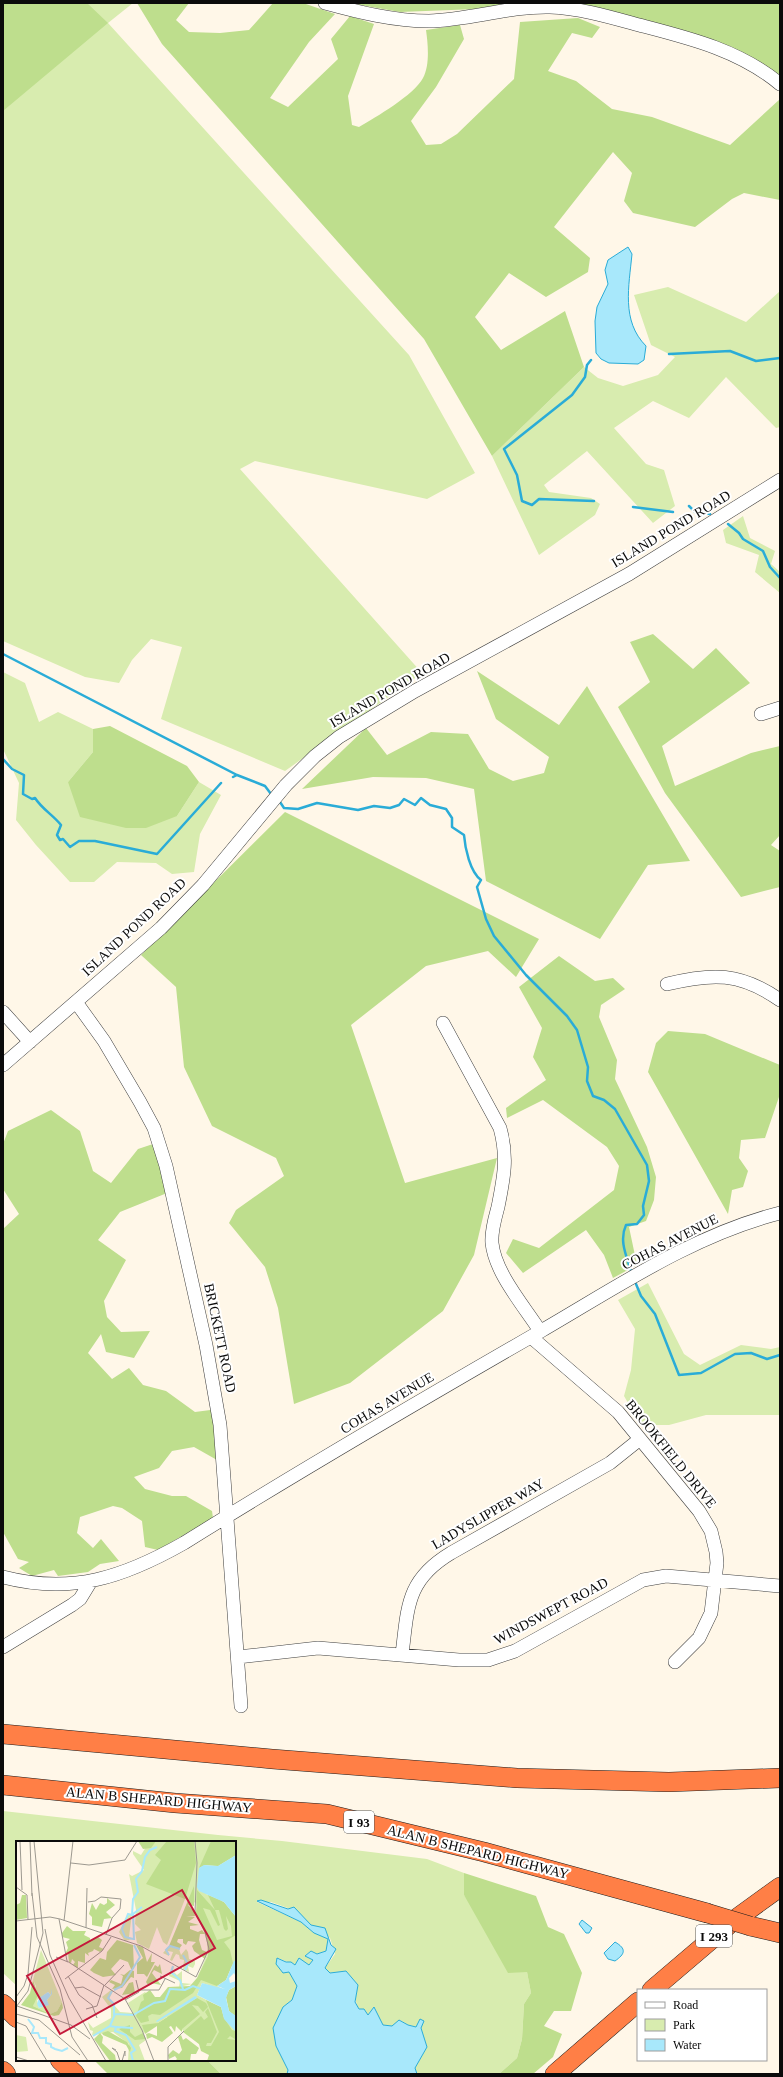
<svg xmlns="http://www.w3.org/2000/svg" width="783" height="2077" viewBox="0 0 783 2077" font-family="'Times New Roman',serif">
<rect width="100%" height="100%" fill="#fff7e8"/>
<path fill="#d8ecaf" d="M3,3H133L108,23L409,355L475,473L427,499L255,461L240,469L422,673L285,771L161,719L182,647L151,639L132,660L119,683L85,677L3,641Z
M668,287L746,322L780,291V427L776,428L726,377L689,418L653,401L614,428L646,464L664,470L675,506L653,523L587,451L544,485L549,492L591,498L600,504L595,515L539,555L492,456L584,367L598,378L623,386L658,375L675,357L651,345L634,295Z
M743,516L750,538L775,551L771,564L780,572V593L755,572L759,555L726,543L723,530Z
M3,672L25,683L39,722L58,712L93,729V752L68,782L177,816L199,782L221,795L200,834L194,872L172,874L156,863L117,862L94,882H70L36,845L16,820L19,783L3,749Z
M648,1283L684,1354L700,1365L741,1345L771,1349L780,1347V1415H706L669,1425H641L624,1396L631,1370L635,1329L618,1300Z
M3,1811L218,1835L282,1841L427,1859L464,1873V1895L527,1972L531,1993L524,2004L522,2039L517,2058L499,2074H417L415,2068L427,2047L421,2028L408,2025L400,2020L392,2026L382,2025L374,2007L368,2015C353,2006 355,2001 358,1985L346,1971L330,1973L325,1968L335,1954L330,1938L311,1925L296,1911L271,1902H257L301,1922L314,1933L328,1939L326,1951L317,1954L311,1951L306,1955L313,1960L309,1965H295L278,1958L289,1972L297,1986L292,2000L283,2007L276,2046L288,2070L287,2074H221L207,2060H235V1842H17V1986L3,1973Z"/>
<path fill="#bede8d" d="M3,3H87L108,23L3,111Z
M137,3H189L176,20L189,32L220,33L249,30L273,3H303L335,14L309,42L270,98L288,107L338,59L331,39L350,16L374,24L348,96L352,125L359,127C376,117 414,95 423,78C430,65 428,44 426,30L460,25L464,39L436,87L411,121L426,145L441,144L457,134L514,79L520,22L578,18L600,27L592,38L572,33L548,71L576,81L612,109L652,117L730,145L780,99V200L744,193L732,199L695,227L633,213L624,201L632,173L613,152L554,227L590,258L588,272L546,297L509,273L475,317L501,350L565,311L584,367L492,456L424,339L162,44Z
M349,3H521L477,9L400,12Z
M571,3H780V77L732,47L690,33Z
M653,634L693,669L716,648L750,683L662,746L675,786L751,753L780,746V835L771,845L780,851V887L741,897L665,793L618,707L650,682L630,642Z
M477,671L559,725L587,686L690,861L648,865L600,939L486,881L474,789L426,778L373,777L302,789L366,728L387,755L431,732L468,734L489,769L513,781L544,773L549,757L496,719Z
M110,726L187,766L199,782L177,816L146,828H126L80,817L68,782L93,752V729Z
M285,812L539,939L516,977L488,951L426,966L351,1025L405,1183L497,1158L474,1255L443,1311L350,1383L294,1404L278,1308L265,1267L229,1223L236,1210L284,1176L276,1158L212,1126L184,1067L176,987L141,955Z
M559,956L595,981L613,978L625,989L601,1005L599,1017L617,1060L615,1079L647,1147L656,1177L654,1200L646,1221L629,1227L637,1265L613,1278L604,1255L586,1230L523,1273L506,1253L513,1239L539,1248L614,1190L619,1166L607,1147L543,1100L507,1118L506,1108L546,1080L533,1057L542,1028L519,987Z
M668,1031L705,1034L780,1065V1094L765,1138L741,1140L739,1158L748,1171L743,1187L732,1190L728,1214L648,1072L656,1043Z
M51,1110L80,1131L93,1171L111,1183L138,1149L159,1142L172,1191L120,1212L98,1240L126,1260L104,1301L107,1317L121,1332L150,1331L134,1358L106,1352L101,1334L88,1353L112,1379L129,1368L143,1385L166,1391L195,1412L218,1409L217,1460L194,1447L172,1451L159,1468L134,1477L145,1489L172,1496H186L212,1511L213,1518L158,1550L145,1547L142,1521L122,1508L113,1506L80,1517L77,1533L93,1548L101,1539L119,1561L100,1564L88,1572L58,1576L54,1570L32,1576L19,1568L29,1562L18,1559L3,1532V1229L19,1214L3,1189V1144L8,1131Z
M464,1873L536,1896L548,1927L564,1934L582,1973L571,2011H554L544,2026L562,2034L553,2057L533,2074H499L517,2058L522,2039L524,2004L531,1993L527,1972L508,1973L464,1895Z
M94,2060H207L221,2074H108Z"/>
<path fill="#a8e8fb" stroke="#2aacd7" d="M628,247L632,254C629,286 621,321 646,346L644,360L638,364L609,363L601,359L596,353L595,321L597,307L608,284L605,270L608,260Z
M261,1900L288,1909L294,1907L311,1925L325,1928L331,1945L336,1949L325,1968L330,1973L346,1971L358,1985L355,2002L359,2009H364L368,2015L374,2007L383,2025L392,2026L399,2020L408,2025L416,2027L420,2019L424,2021L421,2028L427,2047L415,2068L417,2074H287L288,2070L276,2046L273,2028L283,2007L292,2000L297,1986L289,1972L283,1973L276,1964L277,1958L286,1962H291L295,1965L299,1958L309,1965L313,1960L305,1956L311,1951L317,1954L326,1951L328,1939L314,1933L301,1922L257,1901Z
M582,1920L592,1928L589,1933H586L579,1924Z
M615,1942C627,1949 625,1954 615,1961L608,1959L604,1953Z"/>
<g fill="none" stroke-linecap="round" stroke-linejoin="round">
<path stroke="#2aacd7" stroke-width="2.5" d="M669,354L730,351L756,361L780,358
M591,360L587,365L585,377L572,395L504,449L517,475L522,501L532,505L539,499L594,501
M689,506L695,512L710,514
M633,507L673,512
M728,524L739,533L743,539L763,551L770,567L780,578
M3,654L237,775
M3,759L12,769L24,775L23,794L32,799L35,798C42,809 53,815 61,825L57,835L60,840L63,839L70,847L79,841H95L157,854L221,783
M233,777L237,775L265,786L271,794
M280,802L284,808L298,809L317,803L358,810L374,806L390,808L399,805L404,799L415,805L421,798L430,805L446,809L452,818V827L464,835C465,848 470,872 481,880L477,887L486,919L494,936L526,975L567,1016L577,1030L588,1067L587,1081L593,1096L604,1100L615,1109L647,1165L649,1181L643,1206L644,1215L637,1224L626,1225C619,1240 626,1255 631,1271
M636,1284L641,1296L655,1314L679,1375L701,1373L735,1354L751,1353L767,1359L780,1355"/>
<g stroke="#3e3e3e" stroke-width="14">
<path id="minor" d="M325,3C358,12 394,21 429,21C470,20 509,6 550,7C580,8 610,17 639,25C689,38 739,50 780,84
M761,714L780,708
M667,984C712,973 740,972 780,1000
M76,1002L104,1041L140,1102L154,1128L166,1166L206,1345L220,1425L241,1706
M3,1012L30,1042
M443,1023L500,1128C508,1157 504,1177 498,1207C495,1218 491,1231 492,1243C495,1273 524,1306 540,1331
M3,1065L161,928L203,885L286,785L315,756L339,737L415,691L629,574L780,480
M531,1337L618,1412L699,1511L711,1531L716,1552L717,1563L711,1613L699,1638L675,1662
M3,1577C72,1595 124,1577 184,1543C301,1470 421,1400 541,1331C617,1287 693,1235 780,1213
M3,1647L72,1605L80,1599L91,1581
M402,1654C408,1607 406,1580 451,1553L610,1463L640,1439
M238,1657L318,1648L459,1660H488L515,1651L643,1580L666,1576L780,1586"/>
</g>
<g stroke="#1c1c1c" stroke-width="20">
<path id="highway" d="M3,1734L272,1759L517,1778L669,1782L780,1778
M3,1785L175,1803L327,1814L484,1852L707,1913
M750,1926L780,1933
M652,1990L733,1921L780,1887
M3,2004L17,2018
M60,2060L75,2074
M3,2071L6,2074
M555,2074L638,2002"/>
</g>
<use href="#minor" stroke="#fff" stroke-width="13"/>
<use href="#highway" stroke="#ff7f46" stroke-width="19"/>
<g stroke="#1c1c1c" stroke-width="20" stroke-linecap="butt">
<path id="highway-bridge" d="M707,1913L750,1926"/>
</g>
<use href="#highway-bridge" stroke="#ff7f46" stroke-width="19"/>
</g>
<g text-anchor="middle" dominant-baseline="central" stroke-width="4" stroke-linejoin="round" paint-order="stroke">
<g fill="#fff" stroke="#545454" stroke-width="1">
<rect x="344" y="1811" width="30" height="22" rx="3"/>
<rect x="696" y="1925" width="36" height="22" rx="3"/>
</g>
<g font-size="13" font-weight="bold" fill="#0b0b0b">
<text x="359" y="1822">I 93</text>
<text x="714" y="1936">I 293</text>
</g>
<g font-size="14" fill="#0b0b0b" stroke="#fff">
<text transform="translate(671 529) rotate(-31)">ISLAND POND ROAD</text>
<text transform="translate(390 690) rotate(-30)">ISLAND POND ROAD</text>
<text transform="translate(134 927) rotate(-43)">ISLAND POND ROAD</text>
<text transform="translate(670 1242) rotate(-27)">COHAS AVENUE</text>
<text transform="translate(220 1338) rotate(78)">BRICKETT ROAD</text>
<text transform="translate(387 1403) rotate(-31)">COHAS AVENUE</text>
<text transform="translate(671 1454) rotate(51)">BROOKFIELD DRIVE</text>
<text transform="translate(488 1514) rotate(-30)">LADYSLIPPER WAY</text>
<text transform="translate(551 1611) rotate(-28)">WINDSWEPT ROAD</text>
<text transform="translate(159 1800) rotate(5)">ALAN B SHEPARD HIGHWAY</text>
<text transform="translate(478 1852) rotate(14)">ALAN B SHEPARD HIGHWAY</text>
</g>
</g>
<g transform="translate(16 1841)">
<rect width="220" height="220" fill="#fff7e8"/>
<path d="M123,0H220V14L202,25L189,24L183,27L190,53L205,59L220,76V120L201,145L208,149L186,142L181,154L194,161L220,190V220L195,213L151,176L127,192L130,199L123,204L129,220H112L113,203L97,191L76,194L77,190L74,189L72,181L77,187L95,177V168L86,156L95,149L97,150L93,158L104,171L117,172L112,162L129,151L140,163L177,147L193,109L180,62L169,58L151,104L147,101L141,86L133,108L121,102L119,91L125,89L119,83L120,69L113,33L116,35L128,29L117,13V10L125,14L130,6ZM116,72L113,96L116,98L109,100L103,91L111,75ZM153,105L163,108L165,114L170,108L172,111L173,118L179,120V123L177,127L172,125L173,131L167,128L168,119L164,118L163,114L160,113L156,120L154,119L157,111L152,110L153,115L147,112ZM25,109L46,161L41,170L34,173L17,165L20,145L17,139ZM32,151L35,154L31,159L32,164L23,167L21,159ZM157,125L158,126L155,134L158,131L161,134L166,130V142L176,143L163,146L164,140L153,135ZM0,194L10,196L12,210L0,211Z" fill="#d8ecaf" fill-rule="evenodd"/>
<path d="M122,0H140L135,7L127,8ZM151,0H178L180,22L169,58L130,43L145,19L139,14ZM195,0H220V14L202,25L189,24L183,27ZM178,45V65L172,64L178,70L179,75H170L179,76L172,81L183,84L174,85V88L182,91L186,89L189,93H184L183,99L186,109L191,111L189,118L178,110L176,105L180,101L172,100L170,104L167,102V98H162L161,101L166,104L163,108L153,105ZM181,49L199,69L204,84L202,85L194,69L187,67L201,99L216,95L215,85L210,75L212,88L210,90L208,88L203,69H199L192,54L208,61L220,76V94L208,101L214,109L217,122L210,139L201,145L185,139L177,152L144,174L136,173L132,175L133,180L125,182L120,175L125,161L128,159L127,154L134,149L139,156H144L152,146L174,145L181,137L192,115L191,97L180,72ZM6,54H10L11,77L0,79V64L4,62ZM91,57L99,64L90,71L96,77L88,78L86,86L76,84V76L73,73L76,62L80,69L84,62L88,64L91,62ZM51,85L57,90H70L68,94L74,97V100L82,96L86,99L83,106L88,108L84,111L78,108L77,110L72,112L73,115L69,112V122L62,120V127L57,124L59,121L56,118L55,122L53,121L52,112L49,113L52,107L50,101L54,98L46,96V92ZM101,99L117,104L118,128H115L112,121L104,118L95,128L100,134L87,136L78,132L74,129L84,117L90,119L91,111ZM120,104L127,106L131,121L136,112L135,121H139L131,136L128,133H121V122L127,117ZM144,123L146,133L138,129L136,132L145,144L135,142L132,144L130,141L135,131L139,124L142,126ZM114,129L118,130V137L115,136L106,147L96,148L99,144L93,141L95,139L105,143L107,135L104,133L108,134ZM17,139L22,154L17,165L34,173L41,170L46,161L47,167L43,174L38,175L5,164L14,152ZM117,141L119,152L106,154L113,142ZM220,145V175H219L213,170L210,156L213,149ZM181,157L190,162L192,166L187,171L182,165L176,164L184,173L166,188V191L160,185L159,191L155,185L153,186L157,192L146,201L136,196L131,198L130,193L133,192L141,195V185L129,193L126,184L142,182ZM190,159L205,166L208,177L216,189L220,190L219,198L214,195L211,198L220,199V220H191L193,214L185,210L183,203L167,191L185,175L188,179L192,176L189,171L192,167L201,191L195,202H191L190,205H195L203,191ZM114,184V191L119,196L127,192L130,198L119,199L103,188ZM92,190L111,201L115,207L114,211L110,204L87,194L86,192ZM84,192L87,196L86,202L99,214L100,220H94L78,198ZM165,194L167,199L170,197L183,207L180,213H175L174,220H159L161,218L159,215L153,218L152,214L157,209L163,213L166,209L162,196Z" fill="#bede8d"/>
<path d="M220,14V76L208,61L183,50L181,46L183,27L188,24L202,25ZM218,120H220V136L218,132L213,137L214,142L220,140V145L213,149L210,157L213,170L220,175L219,190L208,178L205,166L181,154L186,142L209,148L201,145L210,139ZM35,147L36,153L31,159L33,164L23,167L21,163L23,157L32,151L35,154ZM179,155L181,157L141,181L140,180Z" fill="#a8e8fb"/>
<path fill="none" stroke="#a8e8fb" stroke-width="2" d="M117,98L109,96L106,88L112,73L116,74L117,58L122,51L120,38L126,30L129,16L134,9L141,6M118,99L117,73L126,66M153,114L150,109L154,105L164,108M167,114L172,123L169,129M157,125L155,131L164,139L167,148M98,149L106,145L124,116L118,104M96,150L92,157L98,163V174M12,178L18,186L16,192H22L24,197H30V202L35,203V206L39,208L46,210L52,207M94,185L99,173L117,174L138,162L149,160L154,148L169,149L177,145L185,148M100,186L117,187M77,195L94,185L100,186L99,190L110,194L119,209L115,212L117,220"/>
<path fill="none" stroke="#9d9990" stroke-width="1" d="M4,0L6,49M14,0L16,55M55,22L73,24L109,19L121,0M0,46L11,54L12,79M16,52L21,96L44,148L56,196L72,220M72,61L79,60L85,56L105,58L104,68L96,77L90,94M43,78L51,120L109,158L126,189L138,220M0,80L34,76L44,78L125,105L180,136L193,108L189,91L179,71L181,22L179,0M48,80L57,0M70,87L71,47M29,88L34,114L53,157L90,220M40,116L52,121M52,135L63,154L76,164L81,177M144,135L159,142M49,138L86,110L95,96M89,144L108,124M59,147L67,146L85,156M124,149H143L149,138M0,156L8,145L12,133L16,86M109,159L123,151L120,139M1,165L55,184L74,198M0,166L12,150L27,92L18,0M70,168L81,165L88,144M0,173L23,179L64,214M0,181L10,185L31,220M100,209L96,207L101,211L104,220M0,216L13,220M106,220L109,210V215M152,220V206L168,190"/>
<path fill="#c4193b" fill-opacity="0.15" stroke="#c4193b" stroke-width="2" d="M166,49L199,107L44,193L11,135Z"/>
<rect width="220" height="220" fill="none" stroke="#0b0b0b" stroke-width="2"/>
</g>
<rect width="783" height="2077" fill="none" stroke="#0b0b0b" stroke-width="8"/>
<rect x="637" y="1989" width="130" height="72" fill="#ffffff" stroke="#9d9d9d"/>
<rect x="645" y="2002" width="20" height="6" fill="#ffffff" stroke="#9d9d9d"/>
<text x="673" y="2009" font-size="12" fill="#0b0b0b">Road</text>
<rect x="645" y="2019" width="20" height="12" fill="#d8ecaf" stroke="#9d9d9d"/>
<text x="673" y="2029" font-size="12" fill="#0b0b0b">Park</text>
<rect x="645" y="2039" width="20" height="12" fill="#a8e8fb" stroke="#9d9d9d"/>
<text x="673" y="2049" font-size="12" fill="#0b0b0b">Water</text>
</svg>
